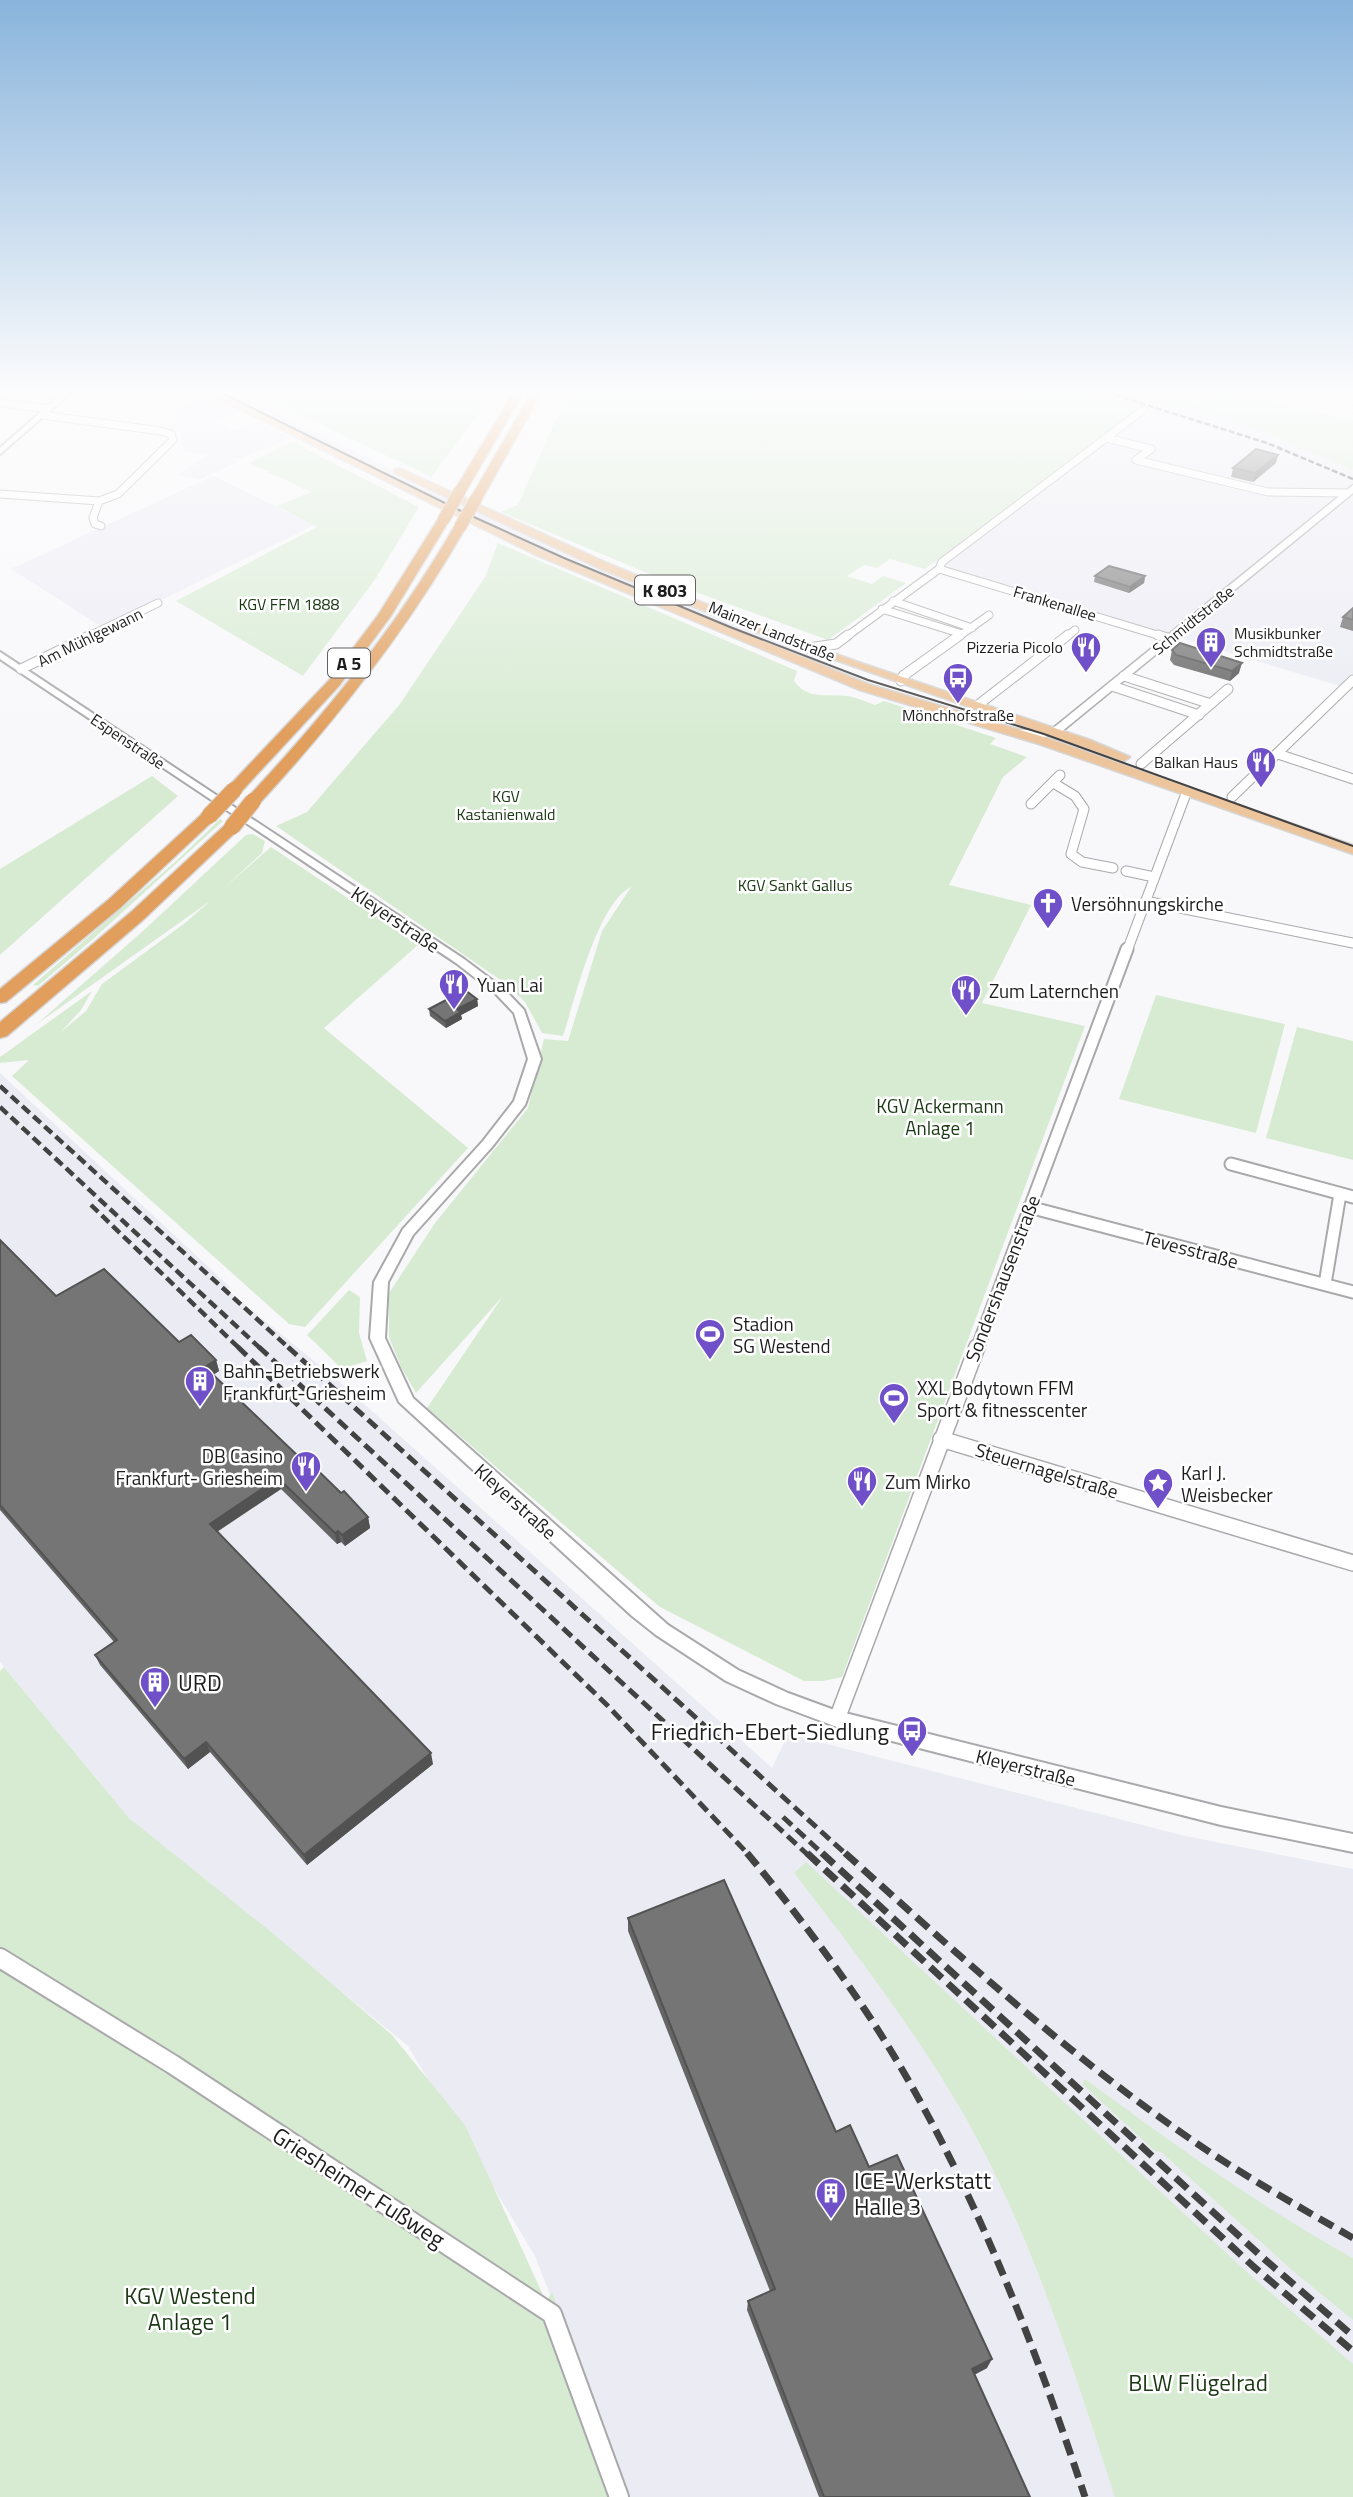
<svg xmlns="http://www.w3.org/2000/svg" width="1353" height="2497" viewBox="0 0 1353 2497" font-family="'Titillium Web',sans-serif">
<rect width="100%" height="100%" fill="#f8f8fa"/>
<path fill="#ebebf4" d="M212,390H224L258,405L517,530L817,655L808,661L561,558L437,500Z
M1075,390H1129L1263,432L1353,470V690L933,563L1136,410Z
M204,398L240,413L214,421L233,431L259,422L292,438L238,459L228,457L238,462L199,480L179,475L207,455L184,451L180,431L169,427L178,418L177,410L185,403Z
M213,476L314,525L104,628L11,569Z
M0,1073L230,1287L227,1290L335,1378L772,1768L788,1734L1185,1836L1353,1869V2497H628L535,2256L408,2046L129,1818L0,1662Z"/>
<path fill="#d7ebd2" d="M250,390H496L431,477Z
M569,390H1075L1137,409L925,569L890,559L877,568L864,565L847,576L872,584L883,576L906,583L828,640L676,585L501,512L518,505Z
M1129,390H1160L1156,392L1195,404L1218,395L1191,390H1215L1353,420V470L1263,432Z
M292,442L419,507L376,578L303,676L176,601L317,527L277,506L311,492L249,463Z
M498,543L797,671L794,681C809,701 825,693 847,696C856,697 866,702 875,705L884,701L996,738L990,744L1027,757L1003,777L949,885L1031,905L982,1003L1085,1026L842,1677L823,1681H804L660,1607L427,1408L503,1296L416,1393L401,1367L389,1337V1293L435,1223L528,1108L544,1039L568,1041L602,931L631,887C597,904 575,1000 563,1036L542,1033L525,1002L505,983L276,826L307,812L400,704L485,577Z
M152,776L178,796L0,955V869Z
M220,819L223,821L92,940L38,986L33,985L176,861Z
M253,834L265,841L262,853L224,888L271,847L418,945L324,1028L468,1148L305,1327L289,1324L12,1076L29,1060L0,1063V1057L92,991L81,1010L61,1032L86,1011L102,984L185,923L210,901L13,1041L38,1023L143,931L246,835Z
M1156,995L1285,1024L1256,1133L1119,1099Z
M1297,1027L1353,1041V1160L1266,1138Z
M349,1290L360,1297L359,1333L367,1361L342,1369L307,1335Z
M4,1667L129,1818L276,1936L392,2035L465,2125L544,2297L163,2052L0,1952V1671Z
M806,1862L1250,2275L1353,2364V2497H1115C1072,2365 1030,2228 960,2108C911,2025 853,1949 794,1873Z
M0,1966L181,2076L494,2282L538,2316L552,2292L626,2497H0Z
M1085,2079C1172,2143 1259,2206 1353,2258V2320L1293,2271L1161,2152L1155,2151L1082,2084Z"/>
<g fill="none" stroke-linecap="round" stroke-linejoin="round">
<g stroke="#a9a9ab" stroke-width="9">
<path id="minor-far4" d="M0,403L48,409
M1106,438L1151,449L1136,460L1268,492L1347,493
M0,494L99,501L118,494L173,440L171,434L161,431L42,415
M99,501L93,518L95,524L101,526
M939,569L1164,637
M893,601L972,628
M882,609L962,634
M87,637L158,603
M846,637L939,569L942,562L1143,410
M958,637L989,615
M1066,637L1075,630"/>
</g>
<g stroke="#a9a9ab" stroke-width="11">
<path id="minor-far3" d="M1158,635L1170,639
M808,648L836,644L848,635
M21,669L91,635
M1124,676L1211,704
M901,681L903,676L960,635
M1112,686L1199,715
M978,705L1068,635
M1278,754L1353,779
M1141,764L1228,689
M1055,784L1075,796L1084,809L1071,854L1082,862L1113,868
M1232,797L1353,680
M1031,804L1060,775
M1126,871L1154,877
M1145,901L1353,943
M1127,951L1187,791"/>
</g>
<g stroke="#a9a9ab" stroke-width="15">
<path id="minor-far2" d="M1231,1164L1353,1197
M1029,1207L1353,1292
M1325,1284L1340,1194
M977,1349L1127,949"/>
</g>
<g stroke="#a9a9ab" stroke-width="18">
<path id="minor-far1" d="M941,1439L1353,1563
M837,1719L977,1347"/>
</g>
<g stroke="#a9a9ab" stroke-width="22">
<path id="minor" d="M0,1958L172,2064L552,2314L619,2497"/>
</g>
<g stroke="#a9a9ab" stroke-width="4">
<path id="tertiary" d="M66,390H74L0,454V448Z
M0,652L464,959L504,989L524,1010L541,1059L525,1105L492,1147L413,1235L388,1282L385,1338L413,1398L668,1625L738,1670L788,1693L837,1711L1221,1807L1353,1834V1852L1221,1825L837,1727L776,1704L726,1681L656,1635L632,1616L399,1402L370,1338L374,1282L403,1229L483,1141L514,1101L528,1059L514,1013L496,994L456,963L0,659Z"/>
</g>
<g stroke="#a9a9ab" stroke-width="3">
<path id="secondary" d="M1353,485V493L1060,733L1044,737L1012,735V731L1016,730L1052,729Z"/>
</g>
<g stroke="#d6d6d6" stroke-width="3">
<path id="primary" d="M194,390H206L256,410L542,550L868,684L1047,738L1353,845V854L1039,744L860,690L534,554L250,414Z
M395,469H401L607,563L764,628L855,661L1090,740L1130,757L1124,761L1120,760L756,632L599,568L395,473Z"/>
</g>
<g stroke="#d6d6d6" stroke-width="3">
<path id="motorway" d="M515,390H525L466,491L456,494L454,491Z
M533,390H543L482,499L472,502L470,499Z
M444,515L450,519L391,616L339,686L240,793H228L226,790L228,787L329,680L378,615L440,516Z
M460,523L466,527C408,629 338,718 259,804H247L245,801L247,798C326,714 396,627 454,527Z
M209,811L217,816L215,819L120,908L6,1002L0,1003V989L108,900L203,813Z
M232,822L240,827L238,830L143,920L7,1036L0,1038V1022L131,912L226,824Z"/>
</g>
<use href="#minor-far4" stroke="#fff" stroke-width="7"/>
<use href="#minor-far3" stroke="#fff" stroke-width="9"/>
<use href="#minor-far2" stroke="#fff" stroke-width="11"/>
<use href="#minor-far1" stroke="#fff" stroke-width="15"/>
<use href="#minor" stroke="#fff" stroke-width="18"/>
<use href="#tertiary" fill="#fff" fill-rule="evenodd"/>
<use href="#secondary" fill="#fff" fill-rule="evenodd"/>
<use href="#primary" fill="#edc59d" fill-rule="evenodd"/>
<use href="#motorway" fill="#e19e5c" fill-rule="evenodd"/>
<path stroke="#424243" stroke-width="2" d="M216,390L465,513L564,558L730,627L868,680L1044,734L1353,846"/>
<path stroke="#424243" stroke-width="2.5" stroke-dasharray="6 2.5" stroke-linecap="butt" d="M1099,390L1267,443L1353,479"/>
<path stroke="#424243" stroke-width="4.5" stroke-dasharray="10 5" stroke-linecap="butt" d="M0,1086L290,1349
M0,1107L261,1349
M91,1205L240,1349"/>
<path stroke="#424243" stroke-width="5" stroke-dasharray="12 6" stroke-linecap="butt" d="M238,1347L607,1705L749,1855
M259,1347L808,1855
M288,1347L847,1855
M783,1817L824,1855"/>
<path stroke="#424243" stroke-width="7" stroke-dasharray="16 8" stroke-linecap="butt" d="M747,1853C791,1906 833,1961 871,2019C966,2166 1030,2331 1085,2497
M807,1853L1254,2267L1353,2351
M822,1853L1262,2257L1353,2336
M845,1853C956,1953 1066,2053 1189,2138C1242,2175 1298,2206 1353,2238"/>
<g stroke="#d6d6d6" stroke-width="14" stroke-linecap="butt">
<path id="motorway-bridge-far1" d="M444,519L460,491
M460,527L476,499"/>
</g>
<g stroke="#d6d6d6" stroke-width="18" stroke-linecap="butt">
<path id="motorway-bridge" d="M209,816L234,790
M232,827L253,801"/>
</g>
<use href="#motorway-bridge-far1" stroke="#e19e5c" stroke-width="12"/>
<use href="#motorway-bridge" stroke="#e19e5c" stroke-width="16"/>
</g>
<path fill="#656565" d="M1276,463L1253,482L1231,477L1233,468Z
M1095,576H1145L1144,583L1129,593L1094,582Z
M1353,608V631L1340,627L1343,617Z
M1172,650L1239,673L1230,681L1174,665L1170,660Z
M477,999L478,1006L461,1015L462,1019L446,1028L430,1016L429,1009Z
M0,1240L56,1296L179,1342L216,1360L219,1371L213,1375L298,1456L368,1517L370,1528L345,1546L341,1542L337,1544L281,1489L217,1532L433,1764L307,1865L210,1752L188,1769L100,1665L95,1655L114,1642L0,1510Z
M628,1918L869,2167L987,2368L974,2375L1030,2497H819L747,2310L748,2301L770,2291L628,1931Z"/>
<path fill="#535252" d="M1278,455L1276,463L1253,482L1255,473Z
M1145,576L1144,583L1129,593L1130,587Z
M1242,663L1239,673L1230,681L1232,671Z
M477,999L478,1006L461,1015L462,1019L446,1028L445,1021L457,1009Z
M216,1360L219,1371L208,1378L205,1367Z
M278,1478L281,1489L213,1534L210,1524Z
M368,1517L370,1528L345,1546L342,1535Z
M338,1531L341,1542L337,1544L335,1533Z
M206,1742L210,1752L188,1769L184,1759Z
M431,1753L433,1764L307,1865L304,1855Z
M992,2359L987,2368L968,2378L972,2369Z"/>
<path fill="#767575" stroke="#535252" stroke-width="2" d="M1256,449L1278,455L1255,473L1233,468Z
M1109,566L1145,576L1130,587L1095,576Z
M1353,608V620L1343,617Z
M1180,643L1242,663L1232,671L1176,655L1172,650Z
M465,990L477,999L457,1009L461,1012L445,1021L429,1009Z
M0,1240L56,1296L104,1269L179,1342L191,1335L216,1360L205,1367L298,1456L301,1454L341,1493L344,1491L368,1517L342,1535L338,1531L335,1533L278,1478L210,1524L431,1753L304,1855L206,1742L184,1759L95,1655L117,1640L0,1505Z
M724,1880L836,2132L850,2125L869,2167L897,2155L992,2359L972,2369L1030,2497H824L748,2301L775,2289L628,1918Z"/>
<linearGradient id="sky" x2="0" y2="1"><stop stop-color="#89b4dc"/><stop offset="0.53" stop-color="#fcfcfd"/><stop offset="1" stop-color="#fcfcfd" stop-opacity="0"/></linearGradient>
<rect width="1353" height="739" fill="url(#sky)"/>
<defs>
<g id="building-pin" transform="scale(1.575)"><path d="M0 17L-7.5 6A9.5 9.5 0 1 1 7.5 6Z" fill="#6f50c9" stroke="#fff"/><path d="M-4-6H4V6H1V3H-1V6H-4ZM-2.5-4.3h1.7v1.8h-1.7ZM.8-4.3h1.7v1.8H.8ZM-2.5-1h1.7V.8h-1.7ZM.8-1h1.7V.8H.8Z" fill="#fff"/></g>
<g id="restaurant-pin" transform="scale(1.575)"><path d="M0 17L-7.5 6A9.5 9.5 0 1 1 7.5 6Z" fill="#6f50c9" stroke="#fff"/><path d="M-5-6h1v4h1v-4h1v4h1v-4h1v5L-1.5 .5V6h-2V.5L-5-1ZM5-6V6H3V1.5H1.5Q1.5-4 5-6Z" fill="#fff"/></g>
<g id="bus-pin" transform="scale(1.575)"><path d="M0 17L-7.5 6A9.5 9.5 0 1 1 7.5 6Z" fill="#6f50c9" stroke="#fff"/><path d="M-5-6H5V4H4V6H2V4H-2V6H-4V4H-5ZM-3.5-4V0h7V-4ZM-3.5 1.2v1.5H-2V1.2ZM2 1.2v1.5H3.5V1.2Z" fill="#fff"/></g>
<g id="church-pin" transform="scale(1.575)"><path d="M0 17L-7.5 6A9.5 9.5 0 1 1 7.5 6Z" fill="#6f50c9" stroke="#fff"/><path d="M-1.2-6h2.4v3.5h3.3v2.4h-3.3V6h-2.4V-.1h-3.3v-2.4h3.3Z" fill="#fff"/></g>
<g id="stadium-pin" transform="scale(1.575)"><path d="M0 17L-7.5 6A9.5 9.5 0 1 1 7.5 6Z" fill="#6f50c9" stroke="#fff"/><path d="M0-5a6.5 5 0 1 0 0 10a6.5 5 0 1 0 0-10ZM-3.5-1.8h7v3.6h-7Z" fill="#fff"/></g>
<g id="sight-pin" transform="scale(1.575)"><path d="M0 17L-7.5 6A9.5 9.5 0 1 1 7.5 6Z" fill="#6f50c9" stroke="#fff"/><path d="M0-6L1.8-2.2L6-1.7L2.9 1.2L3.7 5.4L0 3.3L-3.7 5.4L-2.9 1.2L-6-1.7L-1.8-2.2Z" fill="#fff"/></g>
</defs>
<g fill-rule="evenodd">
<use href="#building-pin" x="1211" y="642"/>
<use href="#restaurant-pin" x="1086" y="647"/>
<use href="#bus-pin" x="958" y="678"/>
<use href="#restaurant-pin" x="1261" y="762"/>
<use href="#church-pin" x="1048" y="903"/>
<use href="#restaurant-pin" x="454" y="984"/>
<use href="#restaurant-pin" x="966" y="990"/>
<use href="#stadium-pin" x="710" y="1334"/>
<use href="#building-pin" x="200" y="1381"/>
<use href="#stadium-pin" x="894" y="1398"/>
<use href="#restaurant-pin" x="306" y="1466"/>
<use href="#restaurant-pin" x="862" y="1481"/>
<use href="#sight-pin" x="1158" y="1483"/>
<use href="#building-pin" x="155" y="1682"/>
<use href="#bus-pin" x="912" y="1731"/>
<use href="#building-pin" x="831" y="2193"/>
</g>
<g text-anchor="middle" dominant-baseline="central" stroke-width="5" stroke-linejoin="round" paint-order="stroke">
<g font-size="16" fill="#1d1d1e" stroke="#fff">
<text transform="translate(1055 603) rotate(17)">Frankenallee</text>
<text transform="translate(1193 620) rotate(-39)">Schmidtstraße</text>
<text transform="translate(772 631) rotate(22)">Mainzer Landstraße</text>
<text transform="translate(90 637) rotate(-26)">Am Mühlgewann</text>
<text transform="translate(128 741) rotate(34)">Espenstraße</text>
</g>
<g font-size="16" fill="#1a3813" stroke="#fff">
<text x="289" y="604">KGV FFM 1888</text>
<text x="506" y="796">KGV<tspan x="506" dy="18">Kastanienwald</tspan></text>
<text x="795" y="885">KGV Sankt Gallus</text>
</g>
<g font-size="16" fill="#1d1d1e" stroke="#fff" text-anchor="end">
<text x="1234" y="633" text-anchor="start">Musikbunker<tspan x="1234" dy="18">Schmidtstraße</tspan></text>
<text x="1063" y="647">Pizzeria Picolo</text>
<text x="958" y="715" text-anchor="middle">Mönchhofstraße</text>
<text x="1238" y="762">Balkan Haus</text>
</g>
<g fill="#fff" stroke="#616162" stroke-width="2">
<rect x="635" y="575.5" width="60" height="29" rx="5"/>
<rect x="328" y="648.5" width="42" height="29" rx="5"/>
</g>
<g font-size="18" font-weight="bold" fill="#1d1d1e">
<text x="665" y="590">K 803</text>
<text x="349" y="663">A 5</text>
</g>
<g font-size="19" fill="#1d1d1e" stroke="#fff" text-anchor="start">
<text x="1071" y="903">Versöhnungskirche</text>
<text x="477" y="984">Yuan Lai</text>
<text x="989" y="990">Zum Laternchen</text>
<text x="733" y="1323">Stadion<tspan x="733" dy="22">SG Westend</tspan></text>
<text x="223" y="1370">Bahn-Betriebswerk<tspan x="223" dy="22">Frankfurt-Griesheim</tspan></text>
<text x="917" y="1387">XXL Bodytown FFM<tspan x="917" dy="22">Sport &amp; fitnesscenter</tspan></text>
<text x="283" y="1455" text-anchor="end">DB Casino<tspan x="283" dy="22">Frankfurt- Griesheim</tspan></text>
<text x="1181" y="1472">Karl J.<tspan x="1181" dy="22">Weisbecker</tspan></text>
<text x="885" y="1481">Zum Mirko</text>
</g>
<g font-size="19" fill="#1d1d1e" stroke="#fff">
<text transform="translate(396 919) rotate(34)">Kleyerstraße</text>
<text transform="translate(1191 1249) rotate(15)">Tevesstraße</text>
<text transform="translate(1002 1278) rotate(-69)">Sondershausenstraße</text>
<text transform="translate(1047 1470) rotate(17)">Steuernagelstraße</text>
<text transform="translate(516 1501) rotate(42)">Kleyerstraße</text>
<text transform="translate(1026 1767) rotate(14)">Kleyerstraße</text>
</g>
<g font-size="19" fill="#1a3813" stroke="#fff">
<text x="940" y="1105">KGV Ackermann<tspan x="940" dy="22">Anlage 1</tspan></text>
</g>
<g font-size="23" fill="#1d1d1e" stroke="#fff" text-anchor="start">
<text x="178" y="1682">URD</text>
<text x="889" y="1731" text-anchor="end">Friedrich-Ebert-Siedlung</text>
<text x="854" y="2180">ICE-Werkstatt<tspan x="854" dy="26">Halle 3</tspan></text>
</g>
<g font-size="23" fill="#1d1d1e" stroke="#fff">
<text transform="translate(359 2187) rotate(33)">Griesheimer Fußweg</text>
</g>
<g font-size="23" fill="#1a3813" stroke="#fff">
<text x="190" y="2295">KGV Westend<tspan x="190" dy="26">Anlage 1</tspan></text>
<text x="1198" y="2382">BLW Flügelrad</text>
</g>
</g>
</svg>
